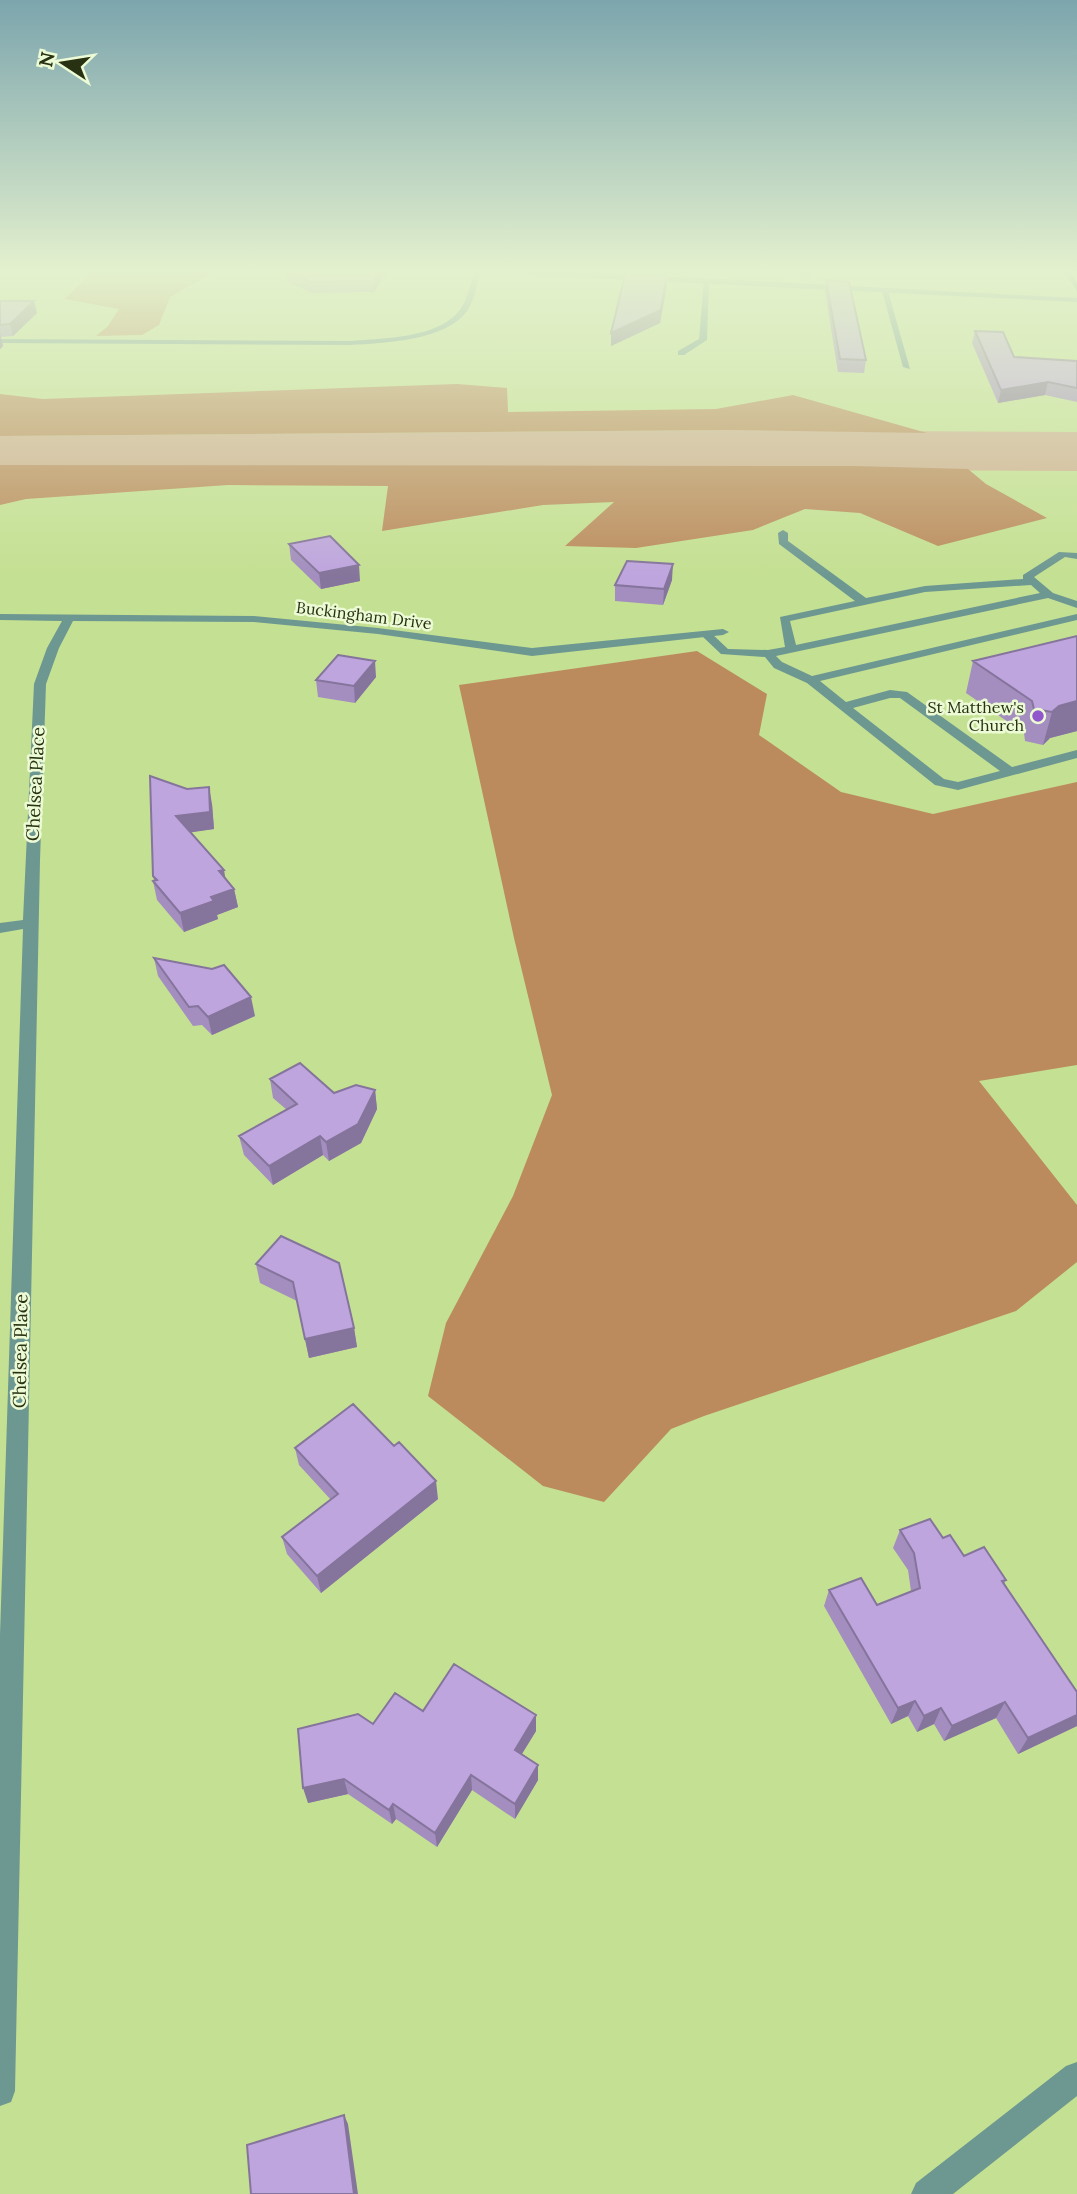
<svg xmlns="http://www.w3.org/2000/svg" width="1077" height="2194" viewBox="0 0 1077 2194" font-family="Lora,serif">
<rect width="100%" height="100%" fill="#c4e092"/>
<path fill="#ceae90" d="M727,430L1077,432V471L0,465V436Z"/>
<path fill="#bb8b5d" d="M93,270H98L212,273L170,297L159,325L142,335L96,336L108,326L119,309L65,299Z
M457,384L507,388L508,412L716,409L793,395L927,433L727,430L0,436V394L43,399Z
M0,465L854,466L968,469L986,484L1047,518L938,546L860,513L805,509L753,530L636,548L565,546L614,502L543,505L382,531L388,486L228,485L26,499L0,505Z
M697,651L767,694L759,735L841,792L933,814L1077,782V1065L979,1081L1077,1205V1262L1016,1311L704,1416L671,1429L604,1502L543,1486L428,1396L446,1323L513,1196L552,1095L514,938L459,685Z"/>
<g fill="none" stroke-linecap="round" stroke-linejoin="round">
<path fill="#6d9791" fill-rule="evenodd" d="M783,530L788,533V541L866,598L925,586L1023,579V575L1059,552L1077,553V559L1065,557L1034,577L1053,593L1077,601V608L1048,598L776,656L782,662L812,676L1077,614V620L820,681L846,702L890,690L907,692L1012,767L1077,750V758L958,790L935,785L807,683L774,668L765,657L721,654L702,636V632H710L728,649L768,650L785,647L780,617L855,601L779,544L778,533ZM1031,585L1040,593L796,645L790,621L925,592ZM890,698H900L1000,771L958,782L944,779L853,708Z"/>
<path fill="#6d9791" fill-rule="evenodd" d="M475,270H481C477,283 475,299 467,311C446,341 383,343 350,345L0,343V339L350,341C383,338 436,339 459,311C468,300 470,283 475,270Z
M704,280L709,281L707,340L684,355H678V351L699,339Z
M885,289L888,291L910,369L903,367L882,291Z
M0,614L254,616L378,628L532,648L723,629L729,632L723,635L532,656L378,634L254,622L73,621L59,648L46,684L40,860L15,2091L11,2102L0,2106V1635L23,929L0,933V923L23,920L34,684L47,648L62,621L0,620Z
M1077,2062V2096L953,2194H911L916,2183L1066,2066Z"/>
<path fill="#6d9791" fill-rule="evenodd" d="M430,270H547L1077,298V302Z"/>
<path fill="#337a71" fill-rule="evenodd" d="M1063,270H1069L1077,283V291Z"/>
</g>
<path fill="#a38ebf" d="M286,270H388L374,292L312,293L287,282Z
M628,270H688L686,275L667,274V284L660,323L611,346V333Z
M785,270H813L812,277L786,276Z
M826,280L866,360L864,373L838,372L825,292Z
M0,301L37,313L13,336L1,337L3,346L0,349Z
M975,331L1014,357L1077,361V402L1045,395L998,403L972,343Z
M289,544L360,581L321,589L291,560Z
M672,580L663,605L615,601V585Z
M1077,636V731L1050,738L1043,745L1025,741L1024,733L966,693L973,661Z
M376,677L355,703L318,697L316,680Z
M212,804L214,829L191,832L234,889L238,907L217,915L218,919L184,932L157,900L153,881H154L153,876Z
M154,958L255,1016L212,1035L202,1025L193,1026L158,976Z
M270,1079L334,1093L375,1090L377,1109L361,1143L329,1161L323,1155L273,1185L244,1155L239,1136L287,1110L273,1098Z
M281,1236L354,1328L357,1347L309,1358L297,1301L260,1283L256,1264Z
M295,1448L438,1499L321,1593L287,1554L282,1537L331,1500L299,1465Z
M900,1530L943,1538L964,1556L1006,1580L1004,1584L1077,1692V1726L1018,1754L996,1718L944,1741L934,1724L917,1732L908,1716L891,1724L824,1606L829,1590L877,1605L911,1591L908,1570L893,1548Z
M423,1711L536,1731L522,1754L538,1765V1780L515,1819L472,1790L437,1847L396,1819L392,1824L348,1794L308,1803L373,1724Z"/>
<path fill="#85749b" d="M380,270H388L374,292V281Z
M667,273V284L660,323L611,346V333Z
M34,301L37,313L13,336L10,324Z
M0,333L3,346L0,349Z
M1048,382L1045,395L998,403L1001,390Z
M673,564L672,580L663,605L664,589Z
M359,565L360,581L321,589L319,573Z
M375,661L376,677L355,703L354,686Z
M1077,701V731L1050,738L1043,745L1052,712L1059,706Z
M209,787L212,804L214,829L180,834L176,816Z
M224,870L227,888L219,871Z
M234,889L238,907L217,915L218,919L184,932L180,913L211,897Z
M251,997L255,1016L212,1035L208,1017Z
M375,1090L377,1109L361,1143L329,1161L326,1142Z
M320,1136L323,1155L273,1185L269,1166Z
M354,1328L357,1347L309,1358L305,1339Z
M436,1481L438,1499L321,1593L317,1576Z
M915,1701L908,1716L891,1724L898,1708Z
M1005,1702L996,1718L944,1741L952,1726Z
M941,1708L934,1724L917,1732L924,1716Z
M536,1715V1731L515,1765V1750Z
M1077,1715V1726L1018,1754L1028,1738Z
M538,1765V1780L515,1819V1804Z
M471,1775L472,1790L437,1847L435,1833Z
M344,1779L348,1794L308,1803L303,1788Z
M393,1804L396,1819L392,1824L389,1810Z
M344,2115L348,2124L358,2194H354Z"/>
<path fill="#bea5de" stroke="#85749b" stroke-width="2" d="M286,270H380L374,281L311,282Z
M626,271L667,273L661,310L611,333Z
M826,280L849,282L866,360L840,359Z
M0,301H34L10,324L0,325Z
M975,331L1003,332L1014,357L1077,361V388L1048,382L1001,390Z
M330,536L359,565L319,573L289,544Z
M627,561L673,564L664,589L615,585Z
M1077,636V701L1059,706L1052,712L1034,709L1032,701L973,661Z
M338,655L375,661L354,686L316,680Z
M150,776L187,789L209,787L210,812L176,816L224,870L219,871L234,889L211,897L214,901L180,913L153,881L157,880L153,876Z
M154,958L212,969L224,965L251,997L208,1017L198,1006L189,1007Z
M300,1063L334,1093L356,1085L375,1090L358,1124L326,1142L320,1136L269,1166L239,1136L297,1104L270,1079Z
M281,1236L339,1263L354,1328L305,1339L293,1282L256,1264Z
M353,1404L394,1446L399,1442L436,1481L317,1576L282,1537L338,1494L295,1448Z
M930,1519L943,1538L950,1535L964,1556L984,1547L1006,1580L1002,1581L1077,1692V1715L1028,1738L1005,1702L952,1726L941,1708L924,1716L915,1701L898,1708L829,1590L861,1578L877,1605L920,1588L914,1553L900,1530Z
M454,1664L536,1715L515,1750L538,1765L515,1804L471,1775L435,1833L393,1804L389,1810L344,1779L303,1788L298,1729L358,1714L373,1724L395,1693L423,1711Z
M344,2115L354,2194H251L247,2145Z"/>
<linearGradient id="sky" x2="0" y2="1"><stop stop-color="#7ca5ad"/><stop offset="0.47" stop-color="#e4f1ce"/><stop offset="1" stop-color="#e4f1ce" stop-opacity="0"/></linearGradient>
<rect width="1077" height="577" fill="url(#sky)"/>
<circle fill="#9256cc" stroke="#ecfbd5" stroke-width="2.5" cx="1038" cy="716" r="7"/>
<g text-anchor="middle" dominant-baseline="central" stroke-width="5" stroke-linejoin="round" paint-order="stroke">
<g font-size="16" fill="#283213" stroke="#ecfbd5">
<text transform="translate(364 615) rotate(7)">Buckingham Drive</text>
</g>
<g font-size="16" fill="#283213" stroke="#ecfbd5" text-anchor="end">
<text x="1024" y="707">St Matthew's<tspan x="1024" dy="18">Church</tspan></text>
</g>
<g font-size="18" fill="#283213" stroke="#ecfbd5">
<text transform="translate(35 784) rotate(-87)">Chelsea Place</text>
<text transform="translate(20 1351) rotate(-89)">Chelsea Place</text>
</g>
</g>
<g transform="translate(63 63) rotate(282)" stroke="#ecfbd5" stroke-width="5" paint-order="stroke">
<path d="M0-5L12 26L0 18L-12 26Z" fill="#283213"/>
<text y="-10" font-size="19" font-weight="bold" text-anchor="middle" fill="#283213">N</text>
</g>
</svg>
